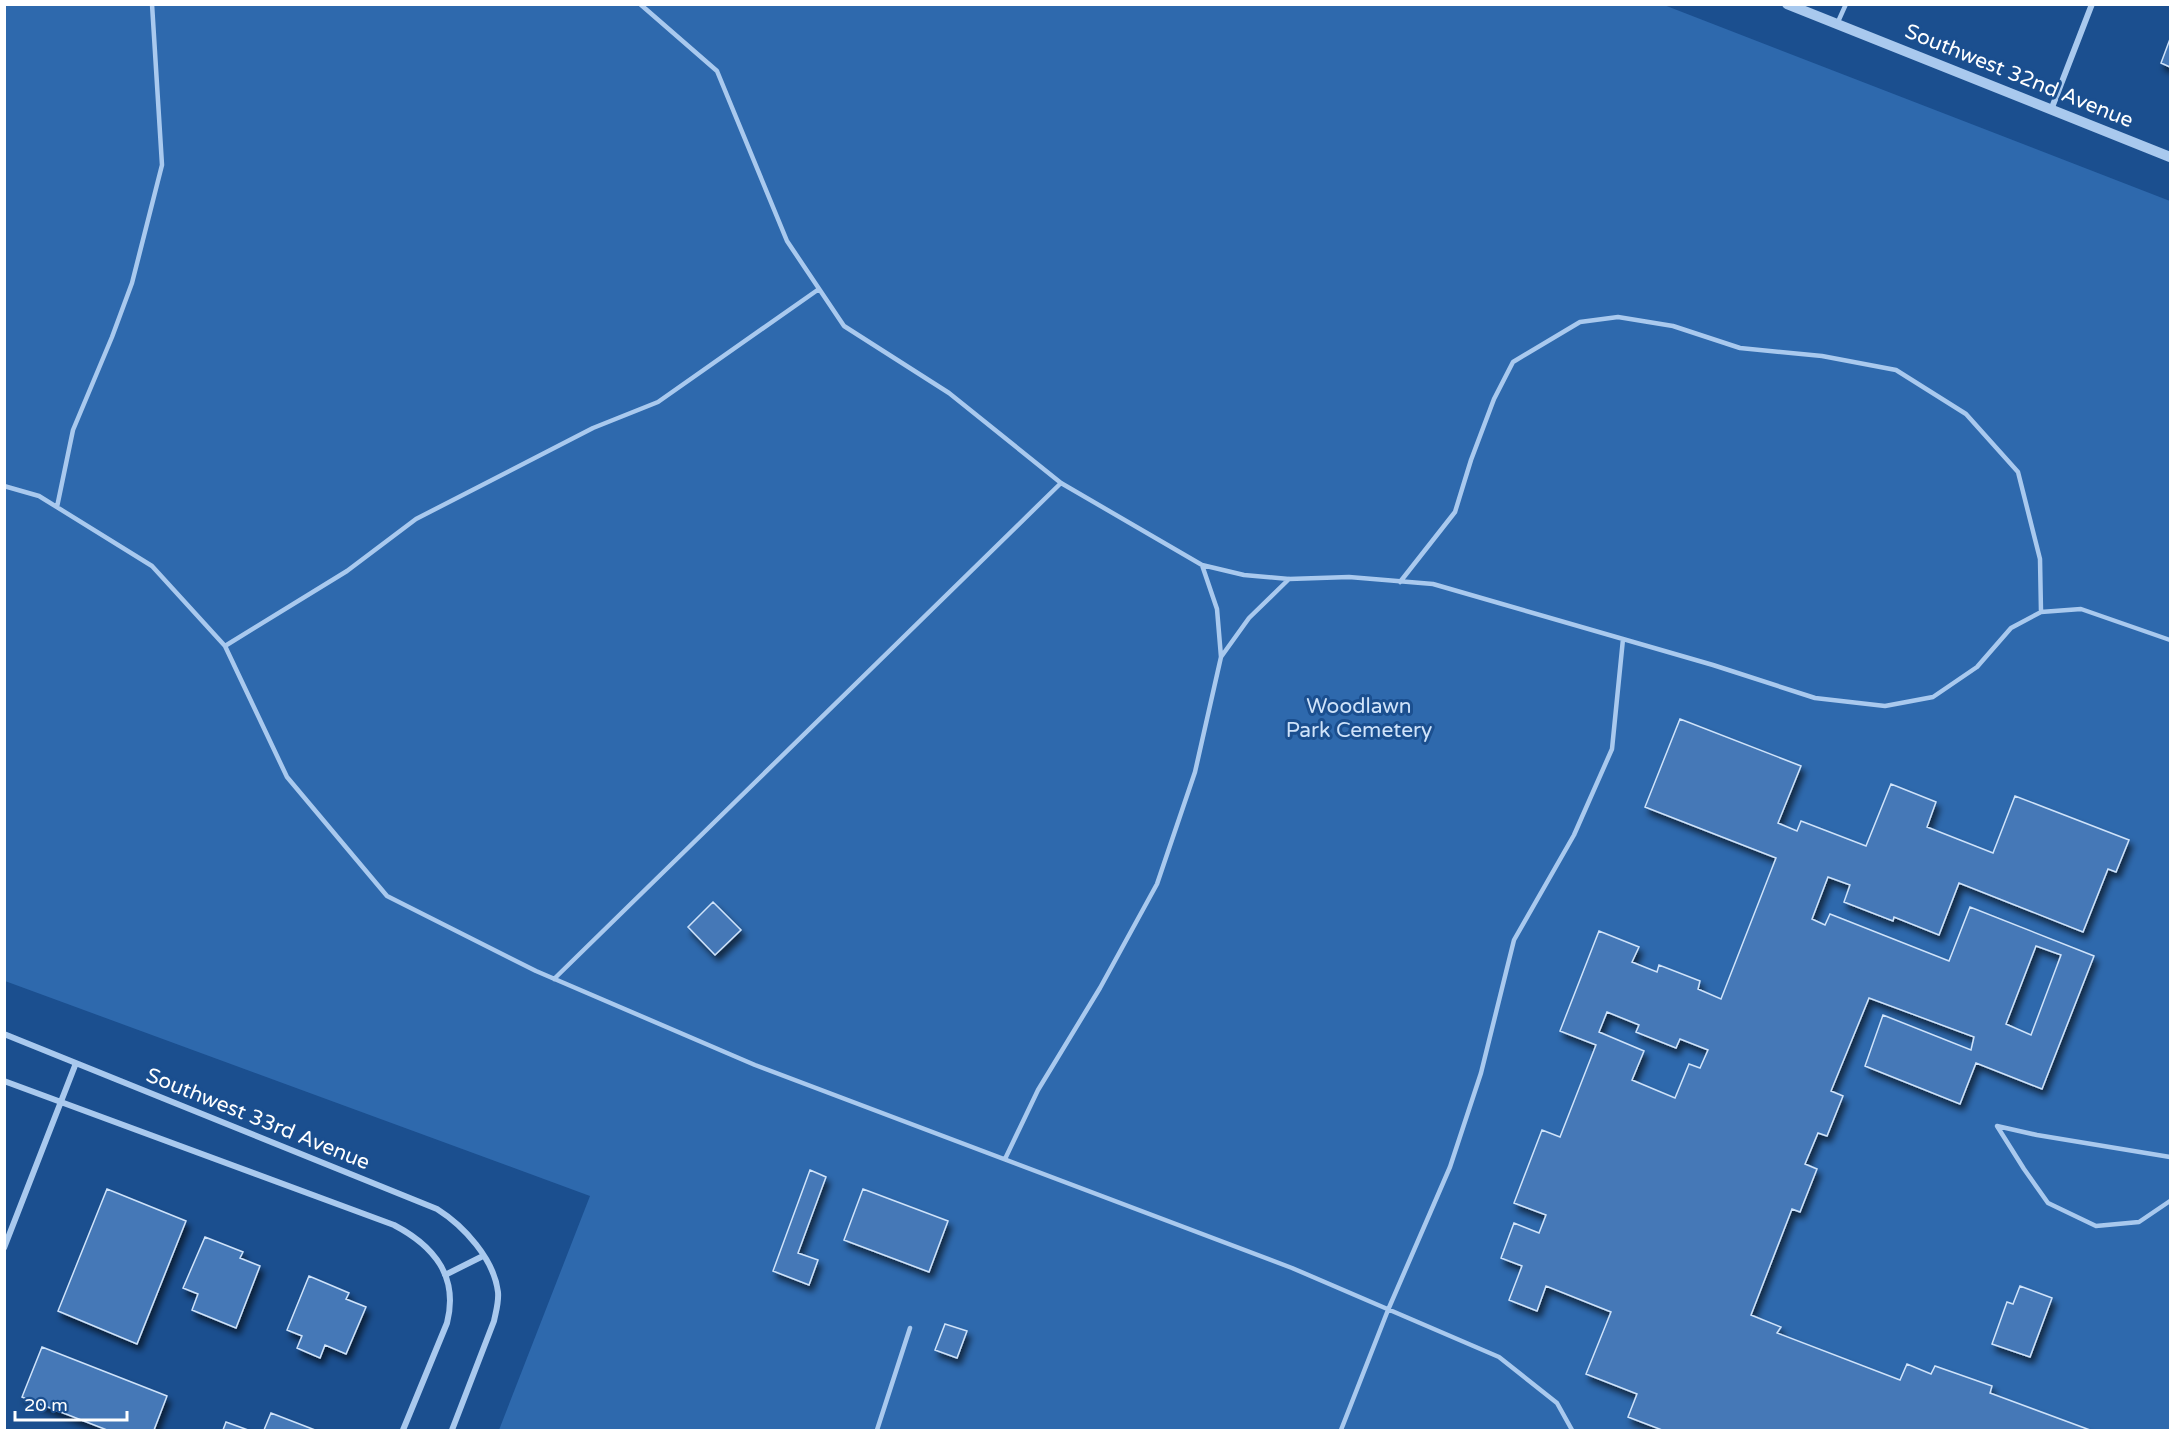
<svg xmlns="http://www.w3.org/2000/svg" width="2175" height="1435" viewBox="0 0 2175 1435" font-family="'Varela Round',sans-serif">
<defs>
<filter id="shadow"><feDropShadow dx="3.5" dy="6" stdDeviation="3" flood-color="#0009"/></filter>
</defs>
<rect width="100%" height="100%" fill="#1b4f8f"/>
<path fill="#2e69ad" d="M4,5H1664L2170,201V1430H499L590,1196L5,981Z"/>
<path fill="#4478b7" stroke="#cfe3fa" stroke-width="1.5" fill-rule="evenodd" filter="url(#shadow)" d="M2170,39V67L2161,63Z
M1680,719L1801,766L1778,823L1797,831L1801,821L1866,846L1891,784L1936,802L1927,827L1993,853L2015,796L2129,840L2116,872L2108,869L2083,932L1959,883L1939,935L1894,917L1893,921L1844,902L1850,885L1828,877L1812,919L1825,925L1830,914L1949,961L1970,907L2094,956L2042,1089L1976,1063L1960,1104L1865,1066L1883,1015L1971,1050L1974,1037L1869,998L1831,1091L1843,1096L1827,1136L1818,1133L1805,1164L1817,1169L1800,1212L1792,1209L1751,1315L1781,1327L1777,1333L1900,1380L1907,1364L1931,1374L1935,1366L1992,1386L1990,1393L2090,1430H1662L1628,1417L1637,1394L1586,1374L1611,1312L1546,1286L1537,1311L1509,1300L1522,1266L1501,1258L1514,1223L1539,1233L1546,1215L1514,1203L1542,1130L1560,1137L1596,1045L1560,1031L1599,931L1639,947L1632,962L1657,972L1659,965L1700,981L1698,989L1721,999L1776,858L1645,807ZM2036,946L2061,955L2031,1035L2006,1024ZM1607,1012L1639,1025L1636,1032L1676,1048L1680,1039L1708,1050L1700,1068L1689,1064L1675,1098L1632,1080L1644,1051L1599,1032Z
M713,902L741,930L715,955L688,927Z
M810,1170L826,1177L798,1253L818,1260L809,1285L773,1271Z
M107,1189L186,1221L137,1344L58,1311Z
M863,1189L948,1221L929,1272L844,1240Z
M205,1237L243,1252L240,1258L260,1266L236,1328L192,1310L198,1294L183,1288Z
M309,1276L349,1293L346,1299L366,1307L346,1354L325,1345L320,1358L297,1348L302,1336L287,1330Z
M2020,1286L2052,1298L2030,1357L1992,1344L2007,1302L2013,1304Z
M945,1324L967,1331L957,1358L935,1350Z
M42,1347L167,1396L154,1430H107L22,1397Z
M271,1413L315,1430H264Z
M226,1422L248,1430H223Z"/>
<g fill="none" stroke-linecap="round" stroke-linejoin="round">
<path stroke="#a9c9ee" stroke-width="4.5" d="M640,4L717,71L787,241L844,326L949,393L1061,483L1202,565L1244,575L1289,579L1349,577L1433,584L1713,665L1815,698L1885,706L1933,697L1977,667L2011,628L2041,612L2081,609L2170,640
M1837,24L1846,4
M4,486L39,496L152,566L225,646L287,777L387,896L536,971L755,1065L1292,1268L1499,1357L1557,1403L1572,1430
M57,507L73,430L112,337L132,283L162,165L152,4
M1400,582L1455,512L1471,460L1494,399L1513,362L1580,322L1618,317L1673,326L1740,348L1822,356L1896,370L1966,414L2018,472L2040,559L2041,612
M225,646L347,571L416,519L593,428L658,402L819,289
M1221,657L1249,618L1289,579
M554,979L1061,483
M2170,1157L2037,1135L1997,1126L2024,1169L2048,1203L2096,1226L2139,1222L2170,1201
M1005,1159L1038,1090L1100,988L1157,884L1195,772L1221,657L1217,609L1202,565
M877,1430L910,1328
M1341,1430L1388,1310L1450,1167L1481,1073L1514,940L1574,835L1612,749L1623,639"/>
<path stroke="#a9c9ee" stroke-width="6" d="M2051,110L2092,4
M4,1034L437,1209C464,1226 494,1259 498,1292C499,1302 496,1311 494,1321L452,1430
M4,1081L394,1225C434,1246 459,1276 447,1323L403,1430
M4,1248L76,1063
M445,1275L483,1256"/>
<path stroke="#a9c9ee" stroke-width="10" d="M1787,4L2170,157"/>
</g>
<g text-anchor="middle" dominant-baseline="central" stroke-width="6" stroke-linejoin="round" paint-order="stroke">
<g font-size="21" fill="#fff" stroke="#1b4f8f">
<text transform="translate(2019 76) rotate(22)">Southwest 32nd Avenue</text>
<text transform="translate(258 1119) rotate(22)">Southwest 33rd Avenue</text>
</g>
<g font-size="21" fill="#cfe3fa" stroke="#1b4f8f">
<text x="1359" y="706">Woodlawn<tspan x="1359" dy="24">Park Cemetery</tspan></text>
</g>
</g>
<rect width="2175" height="1435" fill="none" stroke="#ffffff" stroke-width="12"/>
<path d="M15 1411v9h112v-9" fill="none" stroke="#ffffff" stroke-width="3"/>
<text x="24" y="1411" font-size="18" fill="#ffffff" stroke="#1b4f8f" stroke-width="4.5" paint-order="stroke">20 m</text>
</svg>
